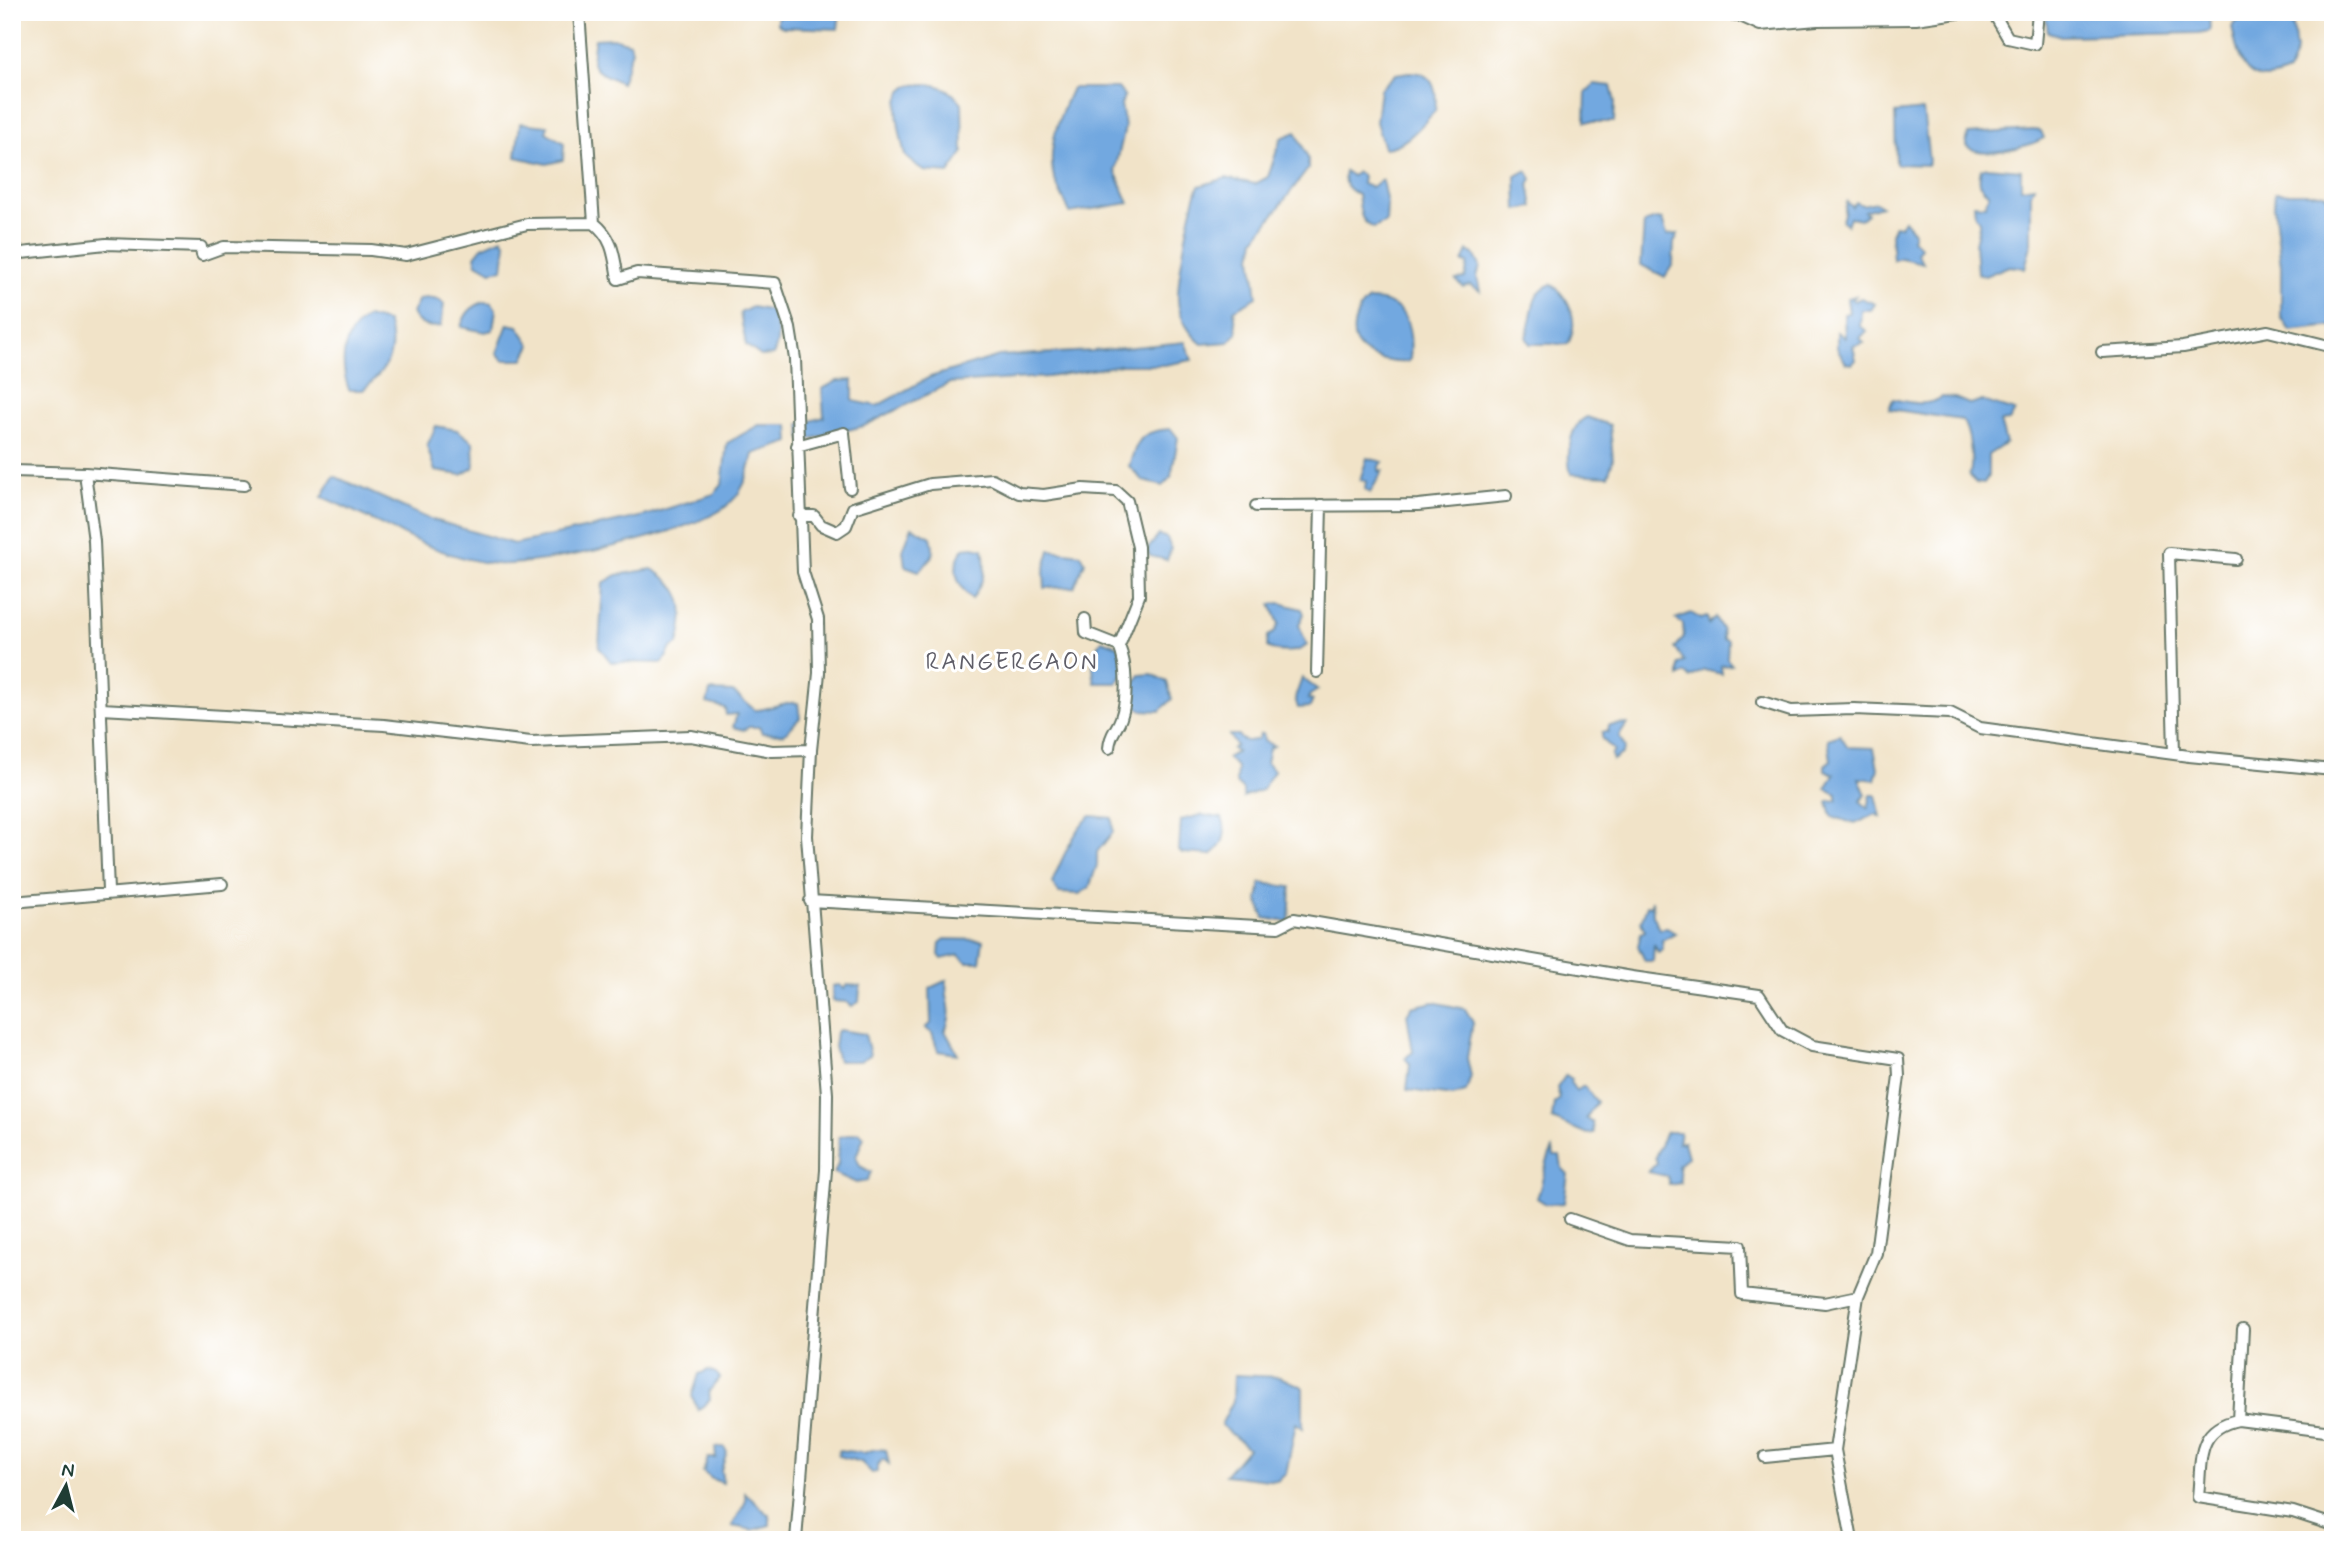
<svg xmlns="http://www.w3.org/2000/svg" width="2345" height="1552" viewBox="0 0 2345 1552" font-family="Mynerve,sans-serif">
<rect width="100%" height="100%" fill="#fff"/>
<filter id="ink" filterUnits="userSpaceOnUse"><feTurbulence type="fractalNoise" baseFrequency=".0143" numOctaves="2"/><feDisplacementMap in="SourceGraphic" scale="14" xChannelSelector="R" yChannelSelector="G"/><feConvolveMatrix kernelMatrix="1 2 1 2 8 2 1 2 1" color-interpolation-filters="sRGB"/></filter>
<filter id="wash" filterUnits="userSpaceOnUse"><feTurbulence type="fractalNoise" baseFrequency=".00686" numOctaves="4" result="noise"/><feDisplacementMap in="SourceGraphic" scale="28" xChannelSelector="R" yChannelSelector="G"/><feGaussianBlur stdDeviation="1.57" result="paint"/><feColorMatrix in="noise" values="0 0 0 0 0 0 0 0 0 0 0 0 0 0 0 0 0 1.4 0 .05"/><feComposite in="paint" operator="in"/></filter>
<g filter="url(#wash)">
<rect width="100%" height="100%" fill="#f1e3c8"/>
<path fill="#72a8e0" stroke="#48728a" stroke-width="2" d="M789,12H840L838,29L783,27L777,24V18Z
M2045,12H2209L2210,31L2198,33L2061,36L2048,32Z
M2253,15L2277,17L2293,25L2296,51L2288,72C2246,91 2239,62 2232,27L2240,18Z
M613,38L630,43L632,50L621,83C595,69 588,73 595,39Z
M1409,72C1433,72 1438,89 1435,111C1422,125 1404,148 1384,148L1376,122L1380,89L1396,74Z
M926,84C943,85 951,91 962,103L963,153L949,173L924,171L905,156C902,139 887,96 909,86C913,84 921,85 926,84Z
M1594,84L1611,86L1615,102L1614,122H1585L1586,93Z
M1072,88H1118L1124,96L1121,105L1125,127L1115,171L1129,203L1070,213C1065,200 1055,185 1053,173C1048,146 1061,111 1072,88Z
M1923,110L1929,161L1927,165L1896,164L1895,113Z
M520,123L548,126L546,132L564,143L563,160L547,164L516,157Z
M2033,130L2041,131L2044,138C2029,147 1981,159 1966,146L1968,134Z
M1296,132L1308,158V169L1255,239L1252,257L1257,297L1234,310L1237,333L1229,342L1202,344C1190,334 1179,318 1178,301C1177,280 1190,206 1199,186L1226,178L1255,184L1268,177L1281,138Z
M1987,167L2021,170V188L2034,186L2031,194V245L2025,268L2009,266L1985,276L1977,273L1975,244L1980,221L1975,215L1974,204L1985,205L1989,194C1979,187 1978,182 1981,169Z
M1527,170L1532,179L1529,184L1533,207L1517,210L1516,176Z
M1345,171L1352,176L1357,172L1363,176L1362,184L1371,187L1382,180L1387,204L1386,222L1374,228C1358,220 1361,212 1358,195C1347,189 1342,184 1345,171Z
M2275,193H2324L2330,200L2333,326L2290,331L2281,317V266L2274,206Z
M1847,202L1852,207L1856,202L1862,205L1876,202L1881,206L1864,211L1867,214L1861,219L1850,217L1847,225L1842,221Z
M1656,219L1662,220L1667,235L1678,234L1674,243L1673,264L1665,277L1641,265L1644,223Z
M1904,220L1914,232L1912,239L1921,247L1917,253L1923,263L1901,258L1893,260L1891,234L1895,225L1900,226Z
M502,238L506,244L503,269L491,271L477,263L475,256L482,247Z
M1468,251L1474,254L1480,266L1477,277L1480,291L1470,285L1463,287L1456,280L1465,278L1468,263L1463,262Z
M1552,284C1570,300 1580,321 1568,344H1530L1526,337C1534,316 1529,291 1552,284Z
M1855,296L1852,299L1855,301L1861,298L1875,304L1871,310H1861L1860,326L1867,331L1860,338L1864,343L1853,346L1856,360L1852,364L1846,363L1837,348V332L1845,338L1844,314L1849,313L1847,298Z
M428,298L439,300L444,304L441,326C428,328 418,326 412,313L419,299Z
M1369,300C1407,300 1413,326 1410,359L1407,362C1392,363 1371,359 1360,348C1347,336 1356,307 1369,300Z
M484,302L492,303L496,309L493,330L485,332L461,327C465,314 470,307 484,302Z
M752,307L772,311C778,324 780,342 773,355L761,356L746,345L740,313Z
M367,317L387,322C399,352 386,371 363,390H349C339,362 342,334 367,317Z
M508,324L518,326L531,345L523,360H503L497,353Z
M1185,342L1192,360L1164,365H1121L1048,377L950,383L864,426L802,441L800,424L824,417L822,389L837,381L853,380V401L877,406L930,377L999,356L1092,351Z
M1942,397L1955,398L1969,404L1982,401L2015,411L2009,421L2000,422L2006,443L1988,455V476L1984,484L1976,483L1969,476C1974,464 1970,431 1962,420L1889,409L1893,399C1910,403 1927,407 1942,397Z
M1587,417L1610,425L1613,460L1608,476L1571,474C1566,457 1569,425 1587,417Z
M759,425H789L790,442L753,454C748,477 743,494 724,508C690,533 538,567 496,564C435,558 378,520 322,497L334,476L427,518L514,544L644,516L714,494L722,485L727,443Z
M436,426L457,430L473,442L474,467L462,475L435,471L427,446Z
M1171,429L1178,438L1171,477L1163,486L1143,481L1129,466C1138,438 1141,431 1171,429Z
M1367,458L1383,462L1379,466V471L1383,470L1370,493L1365,489L1366,481L1360,480Z
M912,527L931,537C936,553 932,560 919,571L905,566L903,550Z
M1159,535L1167,538L1171,549L1167,560L1150,556L1147,550Z
M973,547L983,549C987,570 984,581 972,599C956,585 950,566 964,548Z
M1050,550L1081,554L1085,562L1074,587L1045,588L1044,571Z
M652,569C684,587 688,608 678,644L671,648L663,663L611,662L599,647L603,583L617,575Z
M1280,603L1302,609L1304,614L1299,625L1307,645C1298,654 1278,653 1267,647L1268,636L1274,633L1279,624L1271,604Z
M1691,613L1701,619L1707,617L1709,624L1715,617L1722,629L1723,639L1728,641L1727,659L1732,665L1721,666L1722,674L1704,670L1690,678L1685,673L1679,677V664L1685,662L1675,648L1684,637L1683,624L1675,619Z
M1102,640L1119,646L1125,672L1117,683H1095C1092,666 1090,654 1102,640Z
M1152,674L1167,682L1172,699L1160,711L1142,710L1128,703V693L1140,675Z
M1302,678L1318,690L1310,695L1308,699L1313,700L1310,707L1298,708L1295,698Z
M710,691L733,692L755,710C772,709 781,701 798,703L800,718L784,734L762,733L759,727H749L744,730L733,727L737,714L726,715L725,708L707,703Z
M1627,724L1619,736L1625,747L1623,753L1613,760L1611,755L1614,750L1602,739V732H1608L1609,725Z
M1260,734H1263L1264,741L1274,746L1269,748L1266,763L1274,771L1262,790L1243,797V790L1236,783L1237,767L1227,758L1237,752L1232,749L1236,746L1229,735H1238C1242,743 1252,742 1259,738Z
M1840,735L1848,747L1874,748L1878,768L1875,780L1859,778L1866,795L1860,801L1868,808L1871,795H1876L1881,817L1876,814L1855,824L1832,816L1828,801L1837,800V794L1826,789L1834,774L1825,770V765L1831,760L1828,739Z
M1201,815L1222,818C1228,832 1224,846 1211,855L1182,853L1179,850L1181,820Z
M1091,816L1112,818L1113,832L1097,852V865L1089,888L1079,894L1059,893L1052,883C1059,865 1076,826 1091,816Z
M1261,883L1291,887L1289,922L1264,918L1258,900Z
M1652,900L1653,915L1660,929L1667,928L1675,933L1662,940L1663,950L1658,953L1654,944L1653,961H1645L1638,946L1641,933L1645,931L1641,922L1647,905L1651,906Z
M945,939L983,940L980,962H967L959,955L942,959L939,955L940,943Z
M947,980C943,999 956,1007 945,1031L958,1054L938,1051L932,1033L925,1028L931,1023L930,988Z
M840,985L844,989L847,985L860,986L859,1002L852,1006L846,1002L833,1001L832,986Z
M1433,1002L1465,1009L1473,1022L1467,1058L1471,1076L1466,1092L1453,1096L1407,1090L1410,1064L1405,1058L1413,1052L1407,1014L1412,1007Z
M839,1030L865,1034L870,1055L860,1061H838L834,1047L836,1032Z
M1566,1075L1572,1079L1570,1082L1576,1091L1584,1086L1597,1102L1586,1118L1593,1123L1594,1133L1587,1134L1552,1119L1554,1103L1560,1099L1557,1088Z
M859,1132L864,1137L856,1156L860,1166L871,1172L867,1181L856,1183L834,1173L838,1164L839,1137Z
M1666,1132H1680L1678,1143L1684,1142L1688,1157L1678,1165L1681,1183L1669,1185L1667,1176L1648,1172L1657,1163L1655,1157Z
M1553,1149L1554,1156H1560L1562,1168L1568,1174L1564,1203L1546,1204L1537,1198C1544,1180 1543,1165 1553,1149Z
M708,1370L716,1373L720,1378L709,1391L710,1400L698,1410L692,1396L699,1374Z
M1234,1375L1280,1377L1303,1387V1428L1296,1423L1286,1474L1277,1481L1225,1475L1248,1448L1221,1425L1233,1401Z
M715,1447H724L727,1452L721,1470L723,1483L712,1479L703,1472L708,1458H716Z
M875,1449L886,1450L889,1464L883,1459L877,1465V1472L872,1473L861,1462L838,1456L839,1450L864,1453Z
M745,1493L770,1516V1525L753,1530L732,1526L745,1503Z"/>
</g>
<g filter="url(#ink)">
<g fill="none" stroke-linecap="round" stroke-linejoin="round">
<g stroke="#687768" stroke-width="14">
<path id="minor" d="M579,12L594,223C613,238 614,255 618,279L637,273L775,283L790,328L795,359L803,572L818,619L819,673L811,750L807,836L827,1094L826,1170L796,1540
M1668,12L1738,15L1760,25L1817,20L1916,19L1964,12
M1993,12L2008,38L2035,44L2038,12
M12,254L106,244L201,247L202,255L224,247L371,250L406,255L527,224L594,223
M2102,352L2183,347L2268,331L2333,347
M797,446L844,433L850,488
M12,471L85,473L244,485
M85,473L94,541L108,891
M1256,506L1418,505L1506,496
M799,516H814L821,525L837,532L846,526L853,508L930,484L992,479L1019,493L1044,495L1083,489L1116,491L1127,501L1138,547L1139,596L1119,646
M1085,619L1086,633L1119,646C1127,665 1128,698 1121,718C1117,730 1110,733 1109,748
M1317,672L1321,505
M1762,702L1791,711L1854,709L1950,713L1980,728L2189,756L2333,770
M102,709L384,725L531,742L691,736L772,751L811,750
M2174,754L2169,553L2236,559
M810,901L1257,926L1278,927L1294,919L1632,977L1759,995L1782,1030L1812,1046L1898,1059L1899,1076L1876,1253L1858,1296L1835,1450L1852,1540
M12,902L222,884
M1570,1219L1630,1240L1740,1246L1742,1294L1825,1303L1858,1296
M2243,1329L2238,1420L2333,1432
M2238,1420C2195,1429 2202,1460 2198,1497L2293,1512L2333,1525
M1765,1457L1835,1450"/>
</g>
<use href="#minor" stroke="#fff" stroke-width="10"/>
</g>
</g>
<g text-anchor="middle" dominant-baseline="central" stroke-width="6" stroke-linejoin="round" paint-order="stroke">
<g font-size="24" letter-spacing="2" fill="#5f5e68" stroke="#fff">
<text x="1012" y="662">RANGERGAON</text>
</g>
</g>
<rect width="2345" height="1552" fill="none" stroke="#fff" stroke-width="42"/>
<g transform="translate(66 1486) rotate(7)" stroke="#ffffff" stroke-width="5" paint-order="stroke">
<path d="M0-5L12 26L0 18L-12 26Z" fill="#1f3d34"/>
<text y="-10" font-size="19" font-weight="bold" text-anchor="middle" fill="#1f3d34">N</text>
</g>
</svg>
